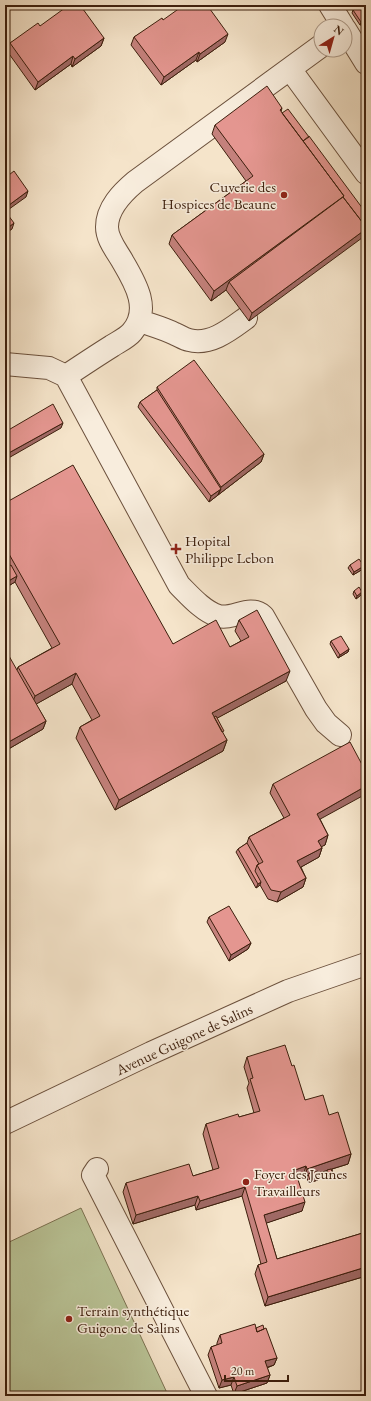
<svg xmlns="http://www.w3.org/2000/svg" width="371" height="1401" viewBox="0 0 371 1401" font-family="'EB Garamond',serif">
<rect width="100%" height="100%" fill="#f5e4ca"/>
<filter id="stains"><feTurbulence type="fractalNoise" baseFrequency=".005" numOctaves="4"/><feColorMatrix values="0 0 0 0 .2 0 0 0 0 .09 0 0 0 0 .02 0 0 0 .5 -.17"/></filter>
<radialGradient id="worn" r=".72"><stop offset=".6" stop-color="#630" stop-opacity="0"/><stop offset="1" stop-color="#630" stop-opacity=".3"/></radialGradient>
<path fill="#bac598" stroke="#7c7252" d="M81,1208L168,1395L167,1396H5V1244Z"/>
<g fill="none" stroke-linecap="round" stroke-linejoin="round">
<g stroke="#6b503c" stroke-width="24">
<path id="minor" d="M330,5L343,26
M345,29L366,63
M290,69L366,173
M140,321C151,325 163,328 175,334C180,336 184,339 189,340C210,346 231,329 246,318
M5,364L49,368L66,376L179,585C190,596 203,611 218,616C234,620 249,604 263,616L316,709L326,723L340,735
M66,376C81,366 96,356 112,346C118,342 127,338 132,332C151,310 136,284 123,262C117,251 107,240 107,227C107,208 122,193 135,182L321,46
M5,1123L151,1053L288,991L366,964
M97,1169L93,1175L206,1396"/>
</g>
<use href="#minor" stroke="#f8eddd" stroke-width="22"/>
</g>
<path fill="#c4817c" stroke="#3d1f0d" d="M353,10L366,23L360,25L352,13Z
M163,20L225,42L197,62L196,60L161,85L131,45L134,37Z
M40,26L104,38L101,46L72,67L71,64L35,90L7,51L10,43Z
M366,26V35L363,31L364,27Z
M282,108L281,112L366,213L249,321L226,290L211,301L169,244L172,235L246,181L212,134L215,125Z
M157,387L264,454L261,462L209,502L138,407L140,402L157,390Z
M5,503L173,644L230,647L241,641L235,631L239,620L286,681L217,718L223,734L227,740L223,751L115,810L76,738L80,727L92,720L72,684L36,704L46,721L43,729L5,751V659L17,670L18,667L52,648L15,582L5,588V568L6,567L5,565Z
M350,565L364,566L363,569L353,575L348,568Z
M354,591L362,592L361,595L356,599L353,594Z
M331,641L349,649L348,652L338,658L330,644Z
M273,784L320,819L328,835L325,845L321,846L322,848L319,857L301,867L306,878L303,887L277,902L268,899L260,885L256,888L236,852L238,849L247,843L249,837L284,818L270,793Z
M209,917L251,943L248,949L229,961L207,922Z
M247,1057L292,1066L305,1100L329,1115L351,1154L348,1164L332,1169L333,1174L332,1177L327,1178L326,1173L327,1171L318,1173L319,1177L318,1180L308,1183L307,1177L304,1178L303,1176L298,1178L302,1211L266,1223L277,1259L366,1232V1276L265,1306L255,1274L258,1265L261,1264L242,1196L196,1210L195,1205L133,1224L123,1192L126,1183L193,1176L213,1170L203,1134L206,1124L239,1117L254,1113L247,1088L249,1083L244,1067Z
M256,1328L277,1358L274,1365L267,1368L270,1375L267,1383L234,1394L231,1385L219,1388L208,1355L211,1347L217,1345V1343L220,1335Z"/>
<path fill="#a06965" stroke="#3d1f0d" d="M366,20V23L360,25L361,22Z
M228,34L225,42L197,62L200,54Z
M104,38L101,46L72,67L75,59Z
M199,52L196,60L161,85L164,77Z
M73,56L71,64L35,90L38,82Z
M28,191L26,197L5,212V208Z
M344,196L340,205L229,282L226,290L211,301L214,291Z
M14,223L12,229L5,234V230Z
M366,229V235L249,321L252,313Z
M63,423L61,428L5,460V455Z
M264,454L261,462L218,495L221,487Z
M221,489L218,495L209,502L211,496Z
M364,566L363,569L353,575L354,572Z
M17,576L15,582L5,588V583Z
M362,592L361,595L356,599L357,596Z
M349,649L348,652L338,658L340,655Z
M290,671L286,681L210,722L212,713Z
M76,673L72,684L31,707L35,696Z
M46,721L43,729L5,751V744Z
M227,740L223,751L115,810L119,800Z
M366,786V794L313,823L317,814Z
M328,835L325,845L315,850L318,841Z
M322,848L319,857L294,871L297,861Z
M306,878L303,887L277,902L281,892Z
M261,882L260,885L256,888L258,884Z
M251,943L248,949L229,961L231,955Z
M351,1154L348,1164L309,1176L308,1174L307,1177L304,1178L307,1169Z
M306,1166L303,1176L292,1179L295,1170Z
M333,1174L332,1177L327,1178L329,1175Z
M319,1177L318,1180L308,1183L310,1180Z
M245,1187L242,1196L196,1210L200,1201Z
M198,1196L195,1205L133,1224L136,1215Z
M305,1202L302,1211L261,1225L264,1215Z
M366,1267V1276L265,1306L268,1297Z
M277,1358L274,1365L262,1369L265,1361Z
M270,1375L267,1383L234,1394L237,1386Z
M234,1377L231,1385L219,1388L222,1380Z"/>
<path fill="#e49690" stroke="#3d1f0d" d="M69,5H80L104,38L75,59L73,56L38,82L10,43L38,23L40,26Z
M184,5H207L228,34L200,54L199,52L164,77L134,37L162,18L163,20Z
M366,5V20L361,22L353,10Z
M267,86L282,108L280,110L344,196L214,291L172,235L253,176L215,125Z
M288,109L309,137L303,141L282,113Z
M309,136L366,213V227L343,197L344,196L303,141Z
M14,171L28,191L5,208V178Z
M343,197L366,227V229L252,313L229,282Z
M5,211L14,223L5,230Z
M194,360L264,454L221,487L157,387Z
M157,390L221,489L211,496L140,402Z
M53,404L63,423L5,455V432Z
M73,465L173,644L216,620L230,647L249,637L239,620L257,610L290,671L212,713L227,740L119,800L80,727L100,716L76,673L35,696L18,667L60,644L5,547V503Z
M359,559L364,566L354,572L350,565Z
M11,565L17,576L5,583V568Z
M359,587L362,592L357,596L354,591Z
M341,636L349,649L340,655L331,641Z
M9,656L46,721L5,744V659Z
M216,716L224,731L222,732L214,717Z
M350,742L366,772V786L317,814L328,835L318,841L322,848L297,861L306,878L281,892L271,890L257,865L263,862L249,837L290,815L273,784Z
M247,843L259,864L257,865L255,871L261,882L258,884L238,849Z
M229,906L251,943L231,955L209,917Z
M285,1045L292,1066L294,1065L305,1100L323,1095L329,1115L338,1112L351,1154L307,1169L306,1166L295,1170L305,1202L264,1215L277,1259L366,1232V1267L268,1297L258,1265L267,1262L245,1187L200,1201L198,1196L136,1215L126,1183L189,1164L193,1176L219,1168L206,1124L238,1114L239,1117L260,1111L250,1079L253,1078L247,1057Z
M331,1169L333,1174L329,1175L327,1170Z
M318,1171L319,1177L310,1180L308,1174Z
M255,1324L257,1332L266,1328L277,1358L265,1361L270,1375L237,1386L234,1377L222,1380L211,1347L222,1343L220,1335Z
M263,1325L264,1329L257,1332L256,1328Z"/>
<g fill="#8f2418" stroke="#f8eddd" stroke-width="1.5">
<circle cx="284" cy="195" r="4"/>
<path d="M174 543h4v4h4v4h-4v4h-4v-4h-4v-4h4z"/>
<circle cx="246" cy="1182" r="4"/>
<circle cx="69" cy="1319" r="4"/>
</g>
<g text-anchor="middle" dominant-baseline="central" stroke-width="3" stroke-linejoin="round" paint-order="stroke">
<g font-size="15" fill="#3d1f0d" stroke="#f8eddd" text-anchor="start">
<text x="276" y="186" text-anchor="end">Cuverie des<tspan x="276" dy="17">Hospices de Beaune</tspan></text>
<text x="185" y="540">Hopital<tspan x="185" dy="17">Philippe Lebon</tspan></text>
<text x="254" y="1173">Foyer des Jeunes<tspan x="254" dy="17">Travailleurs</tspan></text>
<text x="77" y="1310">Terrain synthétique<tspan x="77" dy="17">Guigone de Salins</tspan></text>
</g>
<g font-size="15" fill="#3d1f0d" stroke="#f8eddd">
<text transform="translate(184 1039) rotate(-25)">Avenue Guigone de Salins</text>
</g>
</g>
<rect width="371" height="1401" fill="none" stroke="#f5e4ca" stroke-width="20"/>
<rect x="6" y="6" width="359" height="1389" fill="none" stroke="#3d1f0d" stroke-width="2"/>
<rect x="10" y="10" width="351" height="1381" fill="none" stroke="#3d1f0d"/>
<g transform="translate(333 38) rotate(37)"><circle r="19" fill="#f8eddd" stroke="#ad9b8a"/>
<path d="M0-3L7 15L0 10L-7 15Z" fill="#8f2418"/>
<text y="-6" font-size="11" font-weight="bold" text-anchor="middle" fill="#3d1f0d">N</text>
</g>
<path d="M225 1375v6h63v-6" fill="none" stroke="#3d1f0d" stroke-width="2"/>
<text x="231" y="1375" font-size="12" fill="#3d1f0d" stroke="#f8eddd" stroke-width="3" paint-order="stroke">20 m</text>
<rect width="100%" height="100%" filter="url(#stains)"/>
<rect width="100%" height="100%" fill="url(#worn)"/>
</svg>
